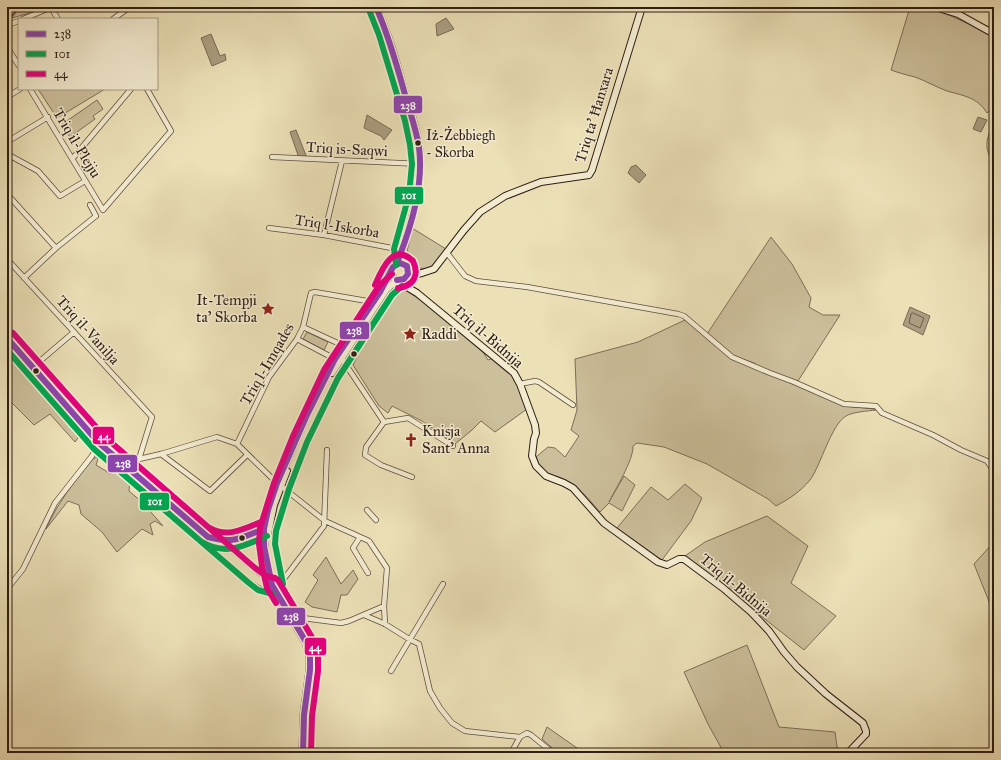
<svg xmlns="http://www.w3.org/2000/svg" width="1001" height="760" viewBox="0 0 1001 760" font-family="'IM FELL Great Primer',serif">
<rect width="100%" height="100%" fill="#ece0b7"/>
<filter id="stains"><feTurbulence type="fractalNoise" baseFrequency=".005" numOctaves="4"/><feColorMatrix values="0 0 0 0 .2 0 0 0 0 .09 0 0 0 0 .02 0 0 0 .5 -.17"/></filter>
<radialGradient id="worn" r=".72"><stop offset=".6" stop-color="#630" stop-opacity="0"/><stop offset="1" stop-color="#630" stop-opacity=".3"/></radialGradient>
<path fill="#ccbf9b" stroke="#7d6e58" d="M20,7H25L33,12L12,18Z
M910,7H922L935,9L994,35V103L992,108L987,113C977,97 964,96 947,91C936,87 926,81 915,77C907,75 899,73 891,70Z
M38,89H105L57,118Z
M97,100L103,109L93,116L95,119L70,137L61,125Z
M994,125V160H992C984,149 986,136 994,125Z
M412,228L446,249C442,254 437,262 432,266C423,272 408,266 406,256Z
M771,237L792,264L811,298L809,307L823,315H840L798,381L765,370L754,363L734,356L707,334Z
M402,287L445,318L483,352L488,360L493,358L514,377L527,409L495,432L481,421L472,430L455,444L422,421L392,406L388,413L379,406L353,365L367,333L395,289Z
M685,320L731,358L845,406L873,409L876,410C868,411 852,412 846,416C831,425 821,465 810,480C800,492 789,499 776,506L768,499L707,464L664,447L637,443L633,446C634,459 615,490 609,502L624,476L635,485L622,511L609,503L600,512C591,502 581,489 569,482C554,472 543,479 536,457L548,447L555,448L565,457L579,436L571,430L577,410L575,359L638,342Z
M307,332L328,342L324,350L303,339Z
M7,346L80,429V435L75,442L50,414L34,425L7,398Z
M99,456L96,465L111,474L113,462L130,477L129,491L142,502L163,526L155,521L150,524L153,535L142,529L117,552L102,532L81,514L79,505L68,501L46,529C58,502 74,482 93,459Z
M685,484L702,498L691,521L662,560L617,528L651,487L668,500Z
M767,516L808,546L791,583L836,616L804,650L685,556L705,542Z
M992,544L994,545V614L974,564Z
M326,557L341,584L353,570L358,579L347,595H341L337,612L312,607L305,602L318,580L313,575Z
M747,645L779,727L835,732L838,753H724L708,724L684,672Z
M547,727L577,748L592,753H558L542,739Z"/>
<path fill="#ab9e80" stroke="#796a55" d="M446,18L454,29L437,36L436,24Z
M211,34L220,56L225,54L226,60L212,66L201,38Z
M367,115L392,130L384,140L381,136L364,128Z
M978,117L987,120L981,132L973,129Z
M296,130L307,158H299L290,132Z
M636,165L646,175L639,183L628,173L631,167Z
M910,307L930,316L923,335L903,325Z"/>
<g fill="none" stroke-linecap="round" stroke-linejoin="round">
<path stroke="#6c5e4a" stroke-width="1" d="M913,313L924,318L920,328L909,323L911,314Z"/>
<g stroke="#5e4e3e" stroke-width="6">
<path id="street" d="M30,7L38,13
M51,8L58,19
M23,19L52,7
M113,19L130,7
M7,25L19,21
M7,47L19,66
M30,89L103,210L171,131L147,89
M7,97L20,89
M7,142L48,117
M7,154L38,171L60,196L85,181
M272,157L420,164
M73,158L131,89
M7,194L56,248
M269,228L324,235L402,250
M324,235L342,161
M447,253L465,276L476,281L527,287L678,314L684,316L732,357L770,373L794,382L844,404L876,406L882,413L933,435L961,450L987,461L994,471
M7,259L152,417L139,459L128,469
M24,278L56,248L96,216L90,205
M303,327L344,346
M297,339L335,359
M340,356L384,422L408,418L453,446
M33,367L74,332
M520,384L535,381L539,382L573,405
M384,422L366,447L365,455L381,465L412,477
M237,444L269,377L297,339L303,327L311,293L315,292L373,302
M161,454L210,491L247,455
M139,459L161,454L217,437L237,444L277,483
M281,486L325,521L369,541L387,568L384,606L385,624
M367,510L376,520
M360,537L353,548L368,573
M272,585L275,586L280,584L324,526L327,450
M7,589L23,569L55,503L92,456L99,443
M364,615L385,624L409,639L419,644L430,691L440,708L452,723L465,731L520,737
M295,617L341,623L349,621L384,606
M391,671L443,584
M511,753L520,737L527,733L531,735L553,753"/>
</g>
<g stroke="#2e1d15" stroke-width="8">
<path id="secondary" d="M376,7C389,35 397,64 405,94C412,116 421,142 420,165C419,198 409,233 397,263
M935,7L958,14L994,34
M7,16L15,7
M391 272a9 9 0 1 1 18 0a9 9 0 1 1-18 0Z
M407,276L422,273L434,269L464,230L480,212L505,196L541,182L589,175L592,170L642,7
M399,280L407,287L417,293L514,373L520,384L535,425L536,433L534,439L532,456L536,466L546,476L564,483L573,488L604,523L658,562L667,565L679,559H684L723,588L751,612L769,631L784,652L797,667L826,694L863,723L866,731V734L848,753
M332,373L386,290L397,280
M268,534L274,505L287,471
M272,585L265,555L264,537L270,501L306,417L335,359L373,302L391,272"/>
</g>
<g stroke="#2e1d15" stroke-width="9">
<path id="primary" d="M7,338L99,443L250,574C257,579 262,585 272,585L306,642L310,656V670L304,715L303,753
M212,538C232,545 245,536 264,529
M308,729L312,687"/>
</g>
<use href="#street" stroke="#f3ebd0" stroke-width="4.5"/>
<use href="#secondary" stroke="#f3ebd0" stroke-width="6"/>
<use href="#primary" stroke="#ece0b7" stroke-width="7"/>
<g stroke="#f3ebd0" stroke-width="9">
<path id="bus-1" d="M376,7C388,34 396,62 404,91C409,110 416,128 419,147C424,186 411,227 397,263
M7,338L99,443L208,537C234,544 240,538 264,529
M303,753L304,715L310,670V656L306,642L272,585L264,546V529L268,510L277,483L306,417L335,359L380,292L393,267L400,263L407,266L408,274L404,279L397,280"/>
</g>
<g stroke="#f3ebd0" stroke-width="9">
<path id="bus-2" d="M369,10L379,35L405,121L410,145L412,164L409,195L394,249L396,265
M7,350L94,449L249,583L258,590L273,594
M202,542C225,556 244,546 267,536
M283,584L275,544L276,531L289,489L307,442L338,378L392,295L402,286"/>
</g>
<g stroke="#f3ebd0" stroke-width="9">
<path id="bus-3" d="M375,285C382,269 393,242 413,261C420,276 413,286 398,288
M13,333L105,437L255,568L266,576L275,578L278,580L313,639L318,655V671L312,716L311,753
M210,528C227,538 244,529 261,522
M276,603L267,588L262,566L259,544L260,528L274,483L293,436L324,370L379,286L392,274"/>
</g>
<use href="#bus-1" stroke="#8e44ad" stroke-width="6"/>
<use href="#bus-2" stroke="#00a651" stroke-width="6"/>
<use href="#bus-3" stroke="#e5007d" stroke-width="6"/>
</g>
<defs>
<g id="sight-bare" transform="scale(1.08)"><path d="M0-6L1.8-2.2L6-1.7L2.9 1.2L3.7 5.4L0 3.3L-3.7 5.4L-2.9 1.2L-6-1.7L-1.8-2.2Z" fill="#8f2418" stroke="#f3ebd0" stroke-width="2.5" paint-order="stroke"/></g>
<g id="church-bare" transform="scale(1.08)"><path d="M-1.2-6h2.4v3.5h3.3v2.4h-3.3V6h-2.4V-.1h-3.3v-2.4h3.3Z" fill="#8f2418" stroke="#f3ebd0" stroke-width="2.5" paint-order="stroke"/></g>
</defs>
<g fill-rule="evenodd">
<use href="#sight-bare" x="268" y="309"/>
<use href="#sight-bare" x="410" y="334"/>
<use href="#church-bare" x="411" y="440"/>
</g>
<g fill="#2e1d15" stroke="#f3ebd0" stroke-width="1.5">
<circle cx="418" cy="143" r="3.5"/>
<circle cx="354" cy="354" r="3.5"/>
<circle cx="36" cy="371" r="3.5"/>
<circle cx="242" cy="538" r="3.5"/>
</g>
<g text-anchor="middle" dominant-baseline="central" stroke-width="3" stroke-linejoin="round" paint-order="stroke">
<g font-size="14" fill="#2e1d15" stroke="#f3ebd0" text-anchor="start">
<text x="426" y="135">Iż-Żebbiegħ<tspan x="426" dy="17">- Skorba</tspan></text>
</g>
<g font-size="15" fill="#2e1d15" stroke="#f3ebd0">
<text transform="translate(594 115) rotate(-73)">Triq ta' Ħanxara</text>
<text transform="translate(77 143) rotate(59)">Triq il-Plejju</text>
<text transform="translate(347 149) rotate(3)">Triq is-Saqwi</text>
<text transform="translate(337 226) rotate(9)">Triq l-Iskorba</text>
<text transform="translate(88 330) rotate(48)">Triq il-Vanilja</text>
<text transform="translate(488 336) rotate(41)">Triq il-Bidnija</text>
<text transform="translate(267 364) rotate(-60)">Triq l-Imqades</text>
<text transform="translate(736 585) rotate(40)">Triq il-Bidnija</text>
</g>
<g font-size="15" fill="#2e1d15" stroke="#f3ebd0" text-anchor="start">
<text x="257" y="300" text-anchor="end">It-Tempji<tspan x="257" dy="17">ta' Skorba</tspan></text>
<text x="421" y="334">Raddi</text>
<text x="422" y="431">Knisja<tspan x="422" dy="17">Sant' Anna</tspan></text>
</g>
</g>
<g stroke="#f3ebd0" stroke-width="1.5">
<rect x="393" y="95" width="30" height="19" rx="4" fill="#8e44ad"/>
<rect x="394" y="186" width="30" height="19" rx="4" fill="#00a651"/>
<rect x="339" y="321" width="31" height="19" rx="4" fill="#8e44ad"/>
<rect x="92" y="426" width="23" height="19" rx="4" fill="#e5007d"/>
<rect x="107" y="454" width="31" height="19" rx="4" fill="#8e44ad"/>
<rect x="139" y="492" width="31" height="19" rx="4" fill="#00a651"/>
<rect x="276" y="607" width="30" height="19" rx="4" fill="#8e44ad"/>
<rect x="304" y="637" width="23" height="19" rx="4" fill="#e5007d"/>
</g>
<g font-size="11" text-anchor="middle" font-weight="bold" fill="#fff">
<text x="408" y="109">238</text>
<text x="409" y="199">101</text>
<text x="354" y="334">238</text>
<text x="104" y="440">44</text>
<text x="123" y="467">238</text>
<text x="155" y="505">101</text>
<text x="291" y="620">238</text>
<text x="315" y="651">44</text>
</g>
<rect width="1001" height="760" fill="none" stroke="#ece0b7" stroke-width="24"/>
<rect x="8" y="8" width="985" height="744" fill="none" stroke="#2e1d15" stroke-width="2"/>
<rect x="12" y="12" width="977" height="736" fill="none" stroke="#2e1d15"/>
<rect x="18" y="18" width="140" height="72" fill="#f3ebd0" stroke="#a49985"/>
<rect x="26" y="31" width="20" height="6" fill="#8e44ad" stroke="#a49985"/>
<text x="54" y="38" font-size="12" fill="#2e1d15">238</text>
<rect x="26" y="51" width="20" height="6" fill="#00a651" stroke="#a49985"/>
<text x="54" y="58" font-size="12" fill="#2e1d15">101</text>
<rect x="26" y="71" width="20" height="6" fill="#e5007d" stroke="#a49985"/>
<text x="54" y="78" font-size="12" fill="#2e1d15">44</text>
<rect width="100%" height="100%" filter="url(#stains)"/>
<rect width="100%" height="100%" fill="url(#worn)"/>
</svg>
